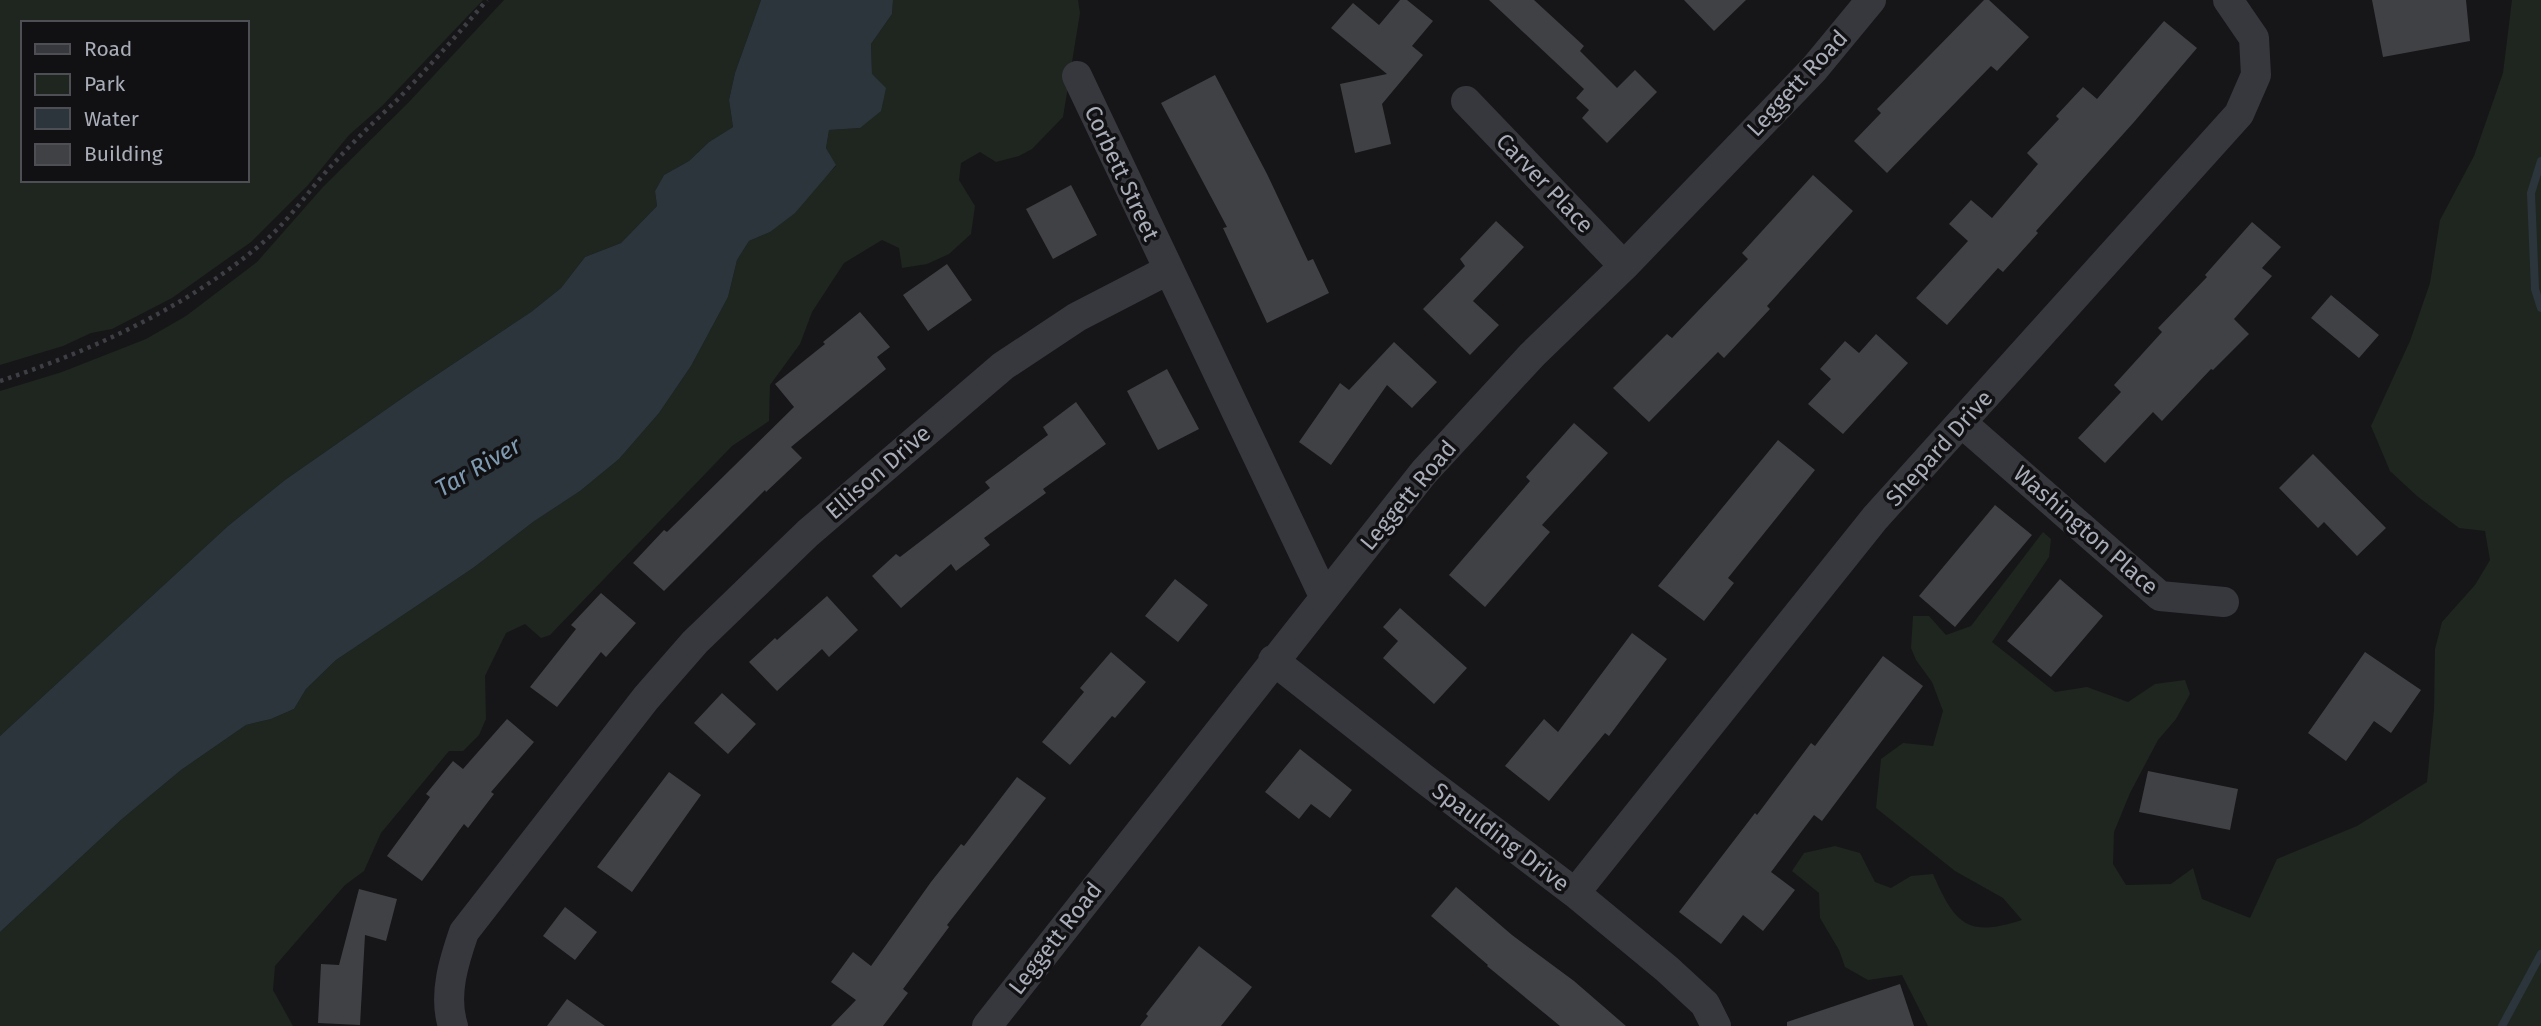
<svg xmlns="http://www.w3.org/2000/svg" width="2541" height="1026" viewBox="0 0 2541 1026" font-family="'Fira Sans',sans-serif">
<rect width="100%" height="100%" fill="#161618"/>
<path fill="#1e261f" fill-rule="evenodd" d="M0,0H483L382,106L349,135L308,185L251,242L172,298L112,329L91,333L63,346L0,365ZM23,23H247V180H23Z
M504,0H761L735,73L729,100L733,127L709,142L689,161L664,175L655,191L657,206L621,243L585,257L561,288L531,312L414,390L285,480L228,526L0,736V391L62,372L146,339L186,316L257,262L323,187L409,102Z
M893,0H1078L1080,13L1063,117L1032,149L1019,156L996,162L980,152L961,163L959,180L975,206L971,234L949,254L927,264L902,268L899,248L882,240L844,263L812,312L800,344L770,385L769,421L732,446L550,635L541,638L525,624L506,633L485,676L486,719L479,735L463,751H449L381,833L364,871L345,885L275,966L273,990L293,1026H0V932L122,819L181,770L246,725L271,719L294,709L306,689L336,660L473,568L533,522L580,491L619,459L659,413L691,366L728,297L737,260L749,241L770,232L836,166L826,148L829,130L860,128L872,74L871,44L892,14Z
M2512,0H2541V1026H1928L1902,975L1868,980L1845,967L1839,950L1820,918L1819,893L1792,871L1804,853L1835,846L1860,853L1875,882L1891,888L1911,876L1933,874C1955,924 1967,938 2022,920L2003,898L1955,871L1876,808L1881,759L1903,743L1933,746L1943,711L1932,682L1916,660L1911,648L1913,616H1929L1946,635L1971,626L2043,532L2051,539L2049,557L1992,642L2055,692L2087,687L2128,702L2155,684L2185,680L2190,694L2176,719L2158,740L2130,793L2114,832L2113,864L2126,885L2171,884L2193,868L2202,899L2250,918L2277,859L2357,826L2427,782L2434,710L2435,649L2442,622L2475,585L2490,560L2485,531L2459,528L2417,496L2390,471L2371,426L2410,341L2430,283L2440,220L2474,156L2503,73Z"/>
<path fill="#2c353c" d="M761,0H893L892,14L871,44L872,74L886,88L881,111L860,128L829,130L826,148L836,165L795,213L770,232L749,241L737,260L728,297L691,366L659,413L619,459L580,491L533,522L473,568L336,660L306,689L294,709L271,719L246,725L181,770L122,819L0,932V736L228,526L285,480L414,390L531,312L561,288L585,257L621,243L657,206L655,191L664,175L689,161L709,142L733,127L729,100L735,73Z"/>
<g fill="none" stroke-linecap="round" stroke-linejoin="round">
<path stroke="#2c353c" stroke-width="8" d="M2541,161L2531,193L2535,289L2541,308
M2502,1026L2541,954"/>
</g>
<path fill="#404145" d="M1400,0H1407L1433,21L1412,46L1423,55L1382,104L1391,144L1355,153L1340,84L1387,74L1331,28L1353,3L1379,25Z
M1489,0H1534L1584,46L1580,51L1617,88L1635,70L1657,92L1607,143L1582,118L1589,110L1576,98L1584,89Z
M1684,0H1746L1714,31Z
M1984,0H1989L2029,37L1997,71L1991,66L1887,173L1854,141L1881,113L1877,109Z
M2372,0H2466L2470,41L2383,57Z
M2164,21L2197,48L2134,122L2036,231L2038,233L2003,272L1998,268L1947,325L1916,298L1968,241L1949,224L1971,200L1992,218L2038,164L2027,153L2059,119L2056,116L2083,87L2097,99Z
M1215,75L1267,174L1308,261L1313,259L1329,293L1267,323L1223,228L1227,227L1161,103Z
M1813,175L1853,211L1767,306L1770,309L1724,358L1718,352L1649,422L1613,388L1667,334L1672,338L1748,259L1742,253Z
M1071,185L1097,235L1053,259L1026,209Z
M1496,221L1524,247L1473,301L1499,325L1470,355L1423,309L1465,266L1460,259Z
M2252,222L2281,247L2262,268L2272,276L2234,319L2249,334L2213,370L2211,369L2162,421L2153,412L2105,463L2078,438L2121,392L2114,385L2162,332L2158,328L2207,277L2205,275Z
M947,264L972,300L928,331L903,295Z
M2331,295L2379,335L2359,358L2311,318Z
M860,312L890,347L877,357L886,369L791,447L802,458L766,492L765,490L664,591L633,563L664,530L667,532L794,407L775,384L825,344L823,342Z
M1876,334L1908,363L1843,434L1808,404L1831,379L1820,369L1845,341L1859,353Z
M1394,342L1437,382L1412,408L1387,385L1331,465L1299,442L1340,383L1349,390Z
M1167,369L1199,429L1158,450L1127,391Z
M1076,402L1106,444L1043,489L1046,493L984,538L990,545L956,571L951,564L901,608L872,576L896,554L900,557L990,488L985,482L1048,435L1043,427Z
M1574,423L1608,453L1542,525L1550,532L1485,607L1449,575L1530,481L1526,477Z
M1778,440L1815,470L1728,578L1734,583L1704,621L1658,586Z
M2313,454L2386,528L2357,556L2324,522L2318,528L2279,488Z
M1995,505L2032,535L1955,627L1919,596Z
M1175,579L1208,605L1178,642L1145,616Z
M2060,579L2103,616L2051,677L2007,641Z
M601,593L636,623L606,657L601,652L557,707L530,687L576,629L571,625Z
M827,596L858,630L829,657L822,649L777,691L749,662L775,638L777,640Z
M1400,608L1467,668L1434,704L1383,658L1398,641L1383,627Z
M1632,633L1667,659L1609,736L1605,733L1549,801L1505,766L1544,719L1558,732Z
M1111,652L1146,682L1115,718L1112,716L1070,765L1042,742L1084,692L1080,688Z
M2365,652L2421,690L2391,733L2374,721L2346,761L2308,733Z
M1883,656L1923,686L1822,821L1814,815L1771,872L1795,890L1763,931L1743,915L1721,944L1679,912L1755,813L1757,815L1811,743L1815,746Z
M722,693L756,724L728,754L694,723Z
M507,719L534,742L491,792L494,794L468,828L464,824L422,881L387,856L430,797L426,794L453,761L463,769Z
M1300,749L1352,790L1330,818L1311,804L1299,819L1265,792Z
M2148,771L2238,789L2230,830L2139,812Z
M669,772L701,795L632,892L597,867Z
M1017,777L1046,798L947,925L949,927L903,989L908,993L883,1026H831L856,1000L831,982L853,952L871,966L931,882L961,844L964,846Z
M1456,887L1512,935L1574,981L1626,1026H1560L1487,966L1488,965L1431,916Z
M359,889L397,899L386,941L365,935L360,1025L318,1023L321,964L339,965Z
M565,907L597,932L575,960L543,936Z
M1199,946L1252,987L1221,1026H1140L1148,1016L1146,1014Z
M1900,984L1914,1026H1787V1022Z
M567,999L605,1026H547Z"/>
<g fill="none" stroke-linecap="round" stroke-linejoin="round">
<path stroke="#3d3f44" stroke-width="4.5" stroke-dasharray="3.5 5" stroke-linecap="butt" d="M0,381C96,349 190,306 267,239C292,217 311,187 334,163C354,141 376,120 398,99C429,67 458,34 487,0"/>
<path stroke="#37383d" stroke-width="30" d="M1077,76L1324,596
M1466,101L1624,266
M1962,423L2160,596L2224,602
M1273,660L1423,778L1575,893L1667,969L1705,1004L1716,1026
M1575,893L1875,518L2239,114L2256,75L2254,38L2228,0
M453,1026C443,995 454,961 464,932L646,698L695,642L808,533L1003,366L1077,317L1168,270
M987,1026L1424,472L1532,355L1624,266L1814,69L1871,0"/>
</g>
<g text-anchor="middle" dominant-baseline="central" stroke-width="7" stroke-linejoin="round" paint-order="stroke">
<g font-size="23" fill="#a8adb8" stroke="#111113">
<text transform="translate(1797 83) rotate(-47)">Leggett Road</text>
<text transform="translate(1122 173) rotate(65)">Corbett Street</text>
<text transform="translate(1545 183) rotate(46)">Carver Place</text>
<text transform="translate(1939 448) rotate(-48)">Shepard Drive</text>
<text transform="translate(878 472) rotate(-41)">Ellison Drive</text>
<text transform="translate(1408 495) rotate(-50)">Leggett Road</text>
<text transform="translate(2086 530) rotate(41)">Washington Place</text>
<text transform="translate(1501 837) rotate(37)">Spaulding Drive</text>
<text transform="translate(1055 938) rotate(-52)">Leggett Road</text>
</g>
<g font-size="24" font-style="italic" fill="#7f9bb3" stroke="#111113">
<text transform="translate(478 467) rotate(-30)">Tar River</text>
</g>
</g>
<rect x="21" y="21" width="228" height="161" fill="#111113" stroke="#4d4f55" stroke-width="2"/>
<rect x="35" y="44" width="35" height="10" fill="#37383d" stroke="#4d4f55" stroke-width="2"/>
<text x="84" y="56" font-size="21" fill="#a8adb8">Road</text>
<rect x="35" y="74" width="35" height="21" fill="#1e261f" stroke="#4d4f55" stroke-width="2"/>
<text x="84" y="91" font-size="21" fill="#a8adb8">Park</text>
<rect x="35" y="108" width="35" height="21" fill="#2c353c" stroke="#4d4f55" stroke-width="2"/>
<text x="84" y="126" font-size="21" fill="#a8adb8">Water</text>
<rect x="35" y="144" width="35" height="21" fill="#404145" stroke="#4d4f55" stroke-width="2"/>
<text x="84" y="161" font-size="21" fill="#a8adb8">Building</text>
</svg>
